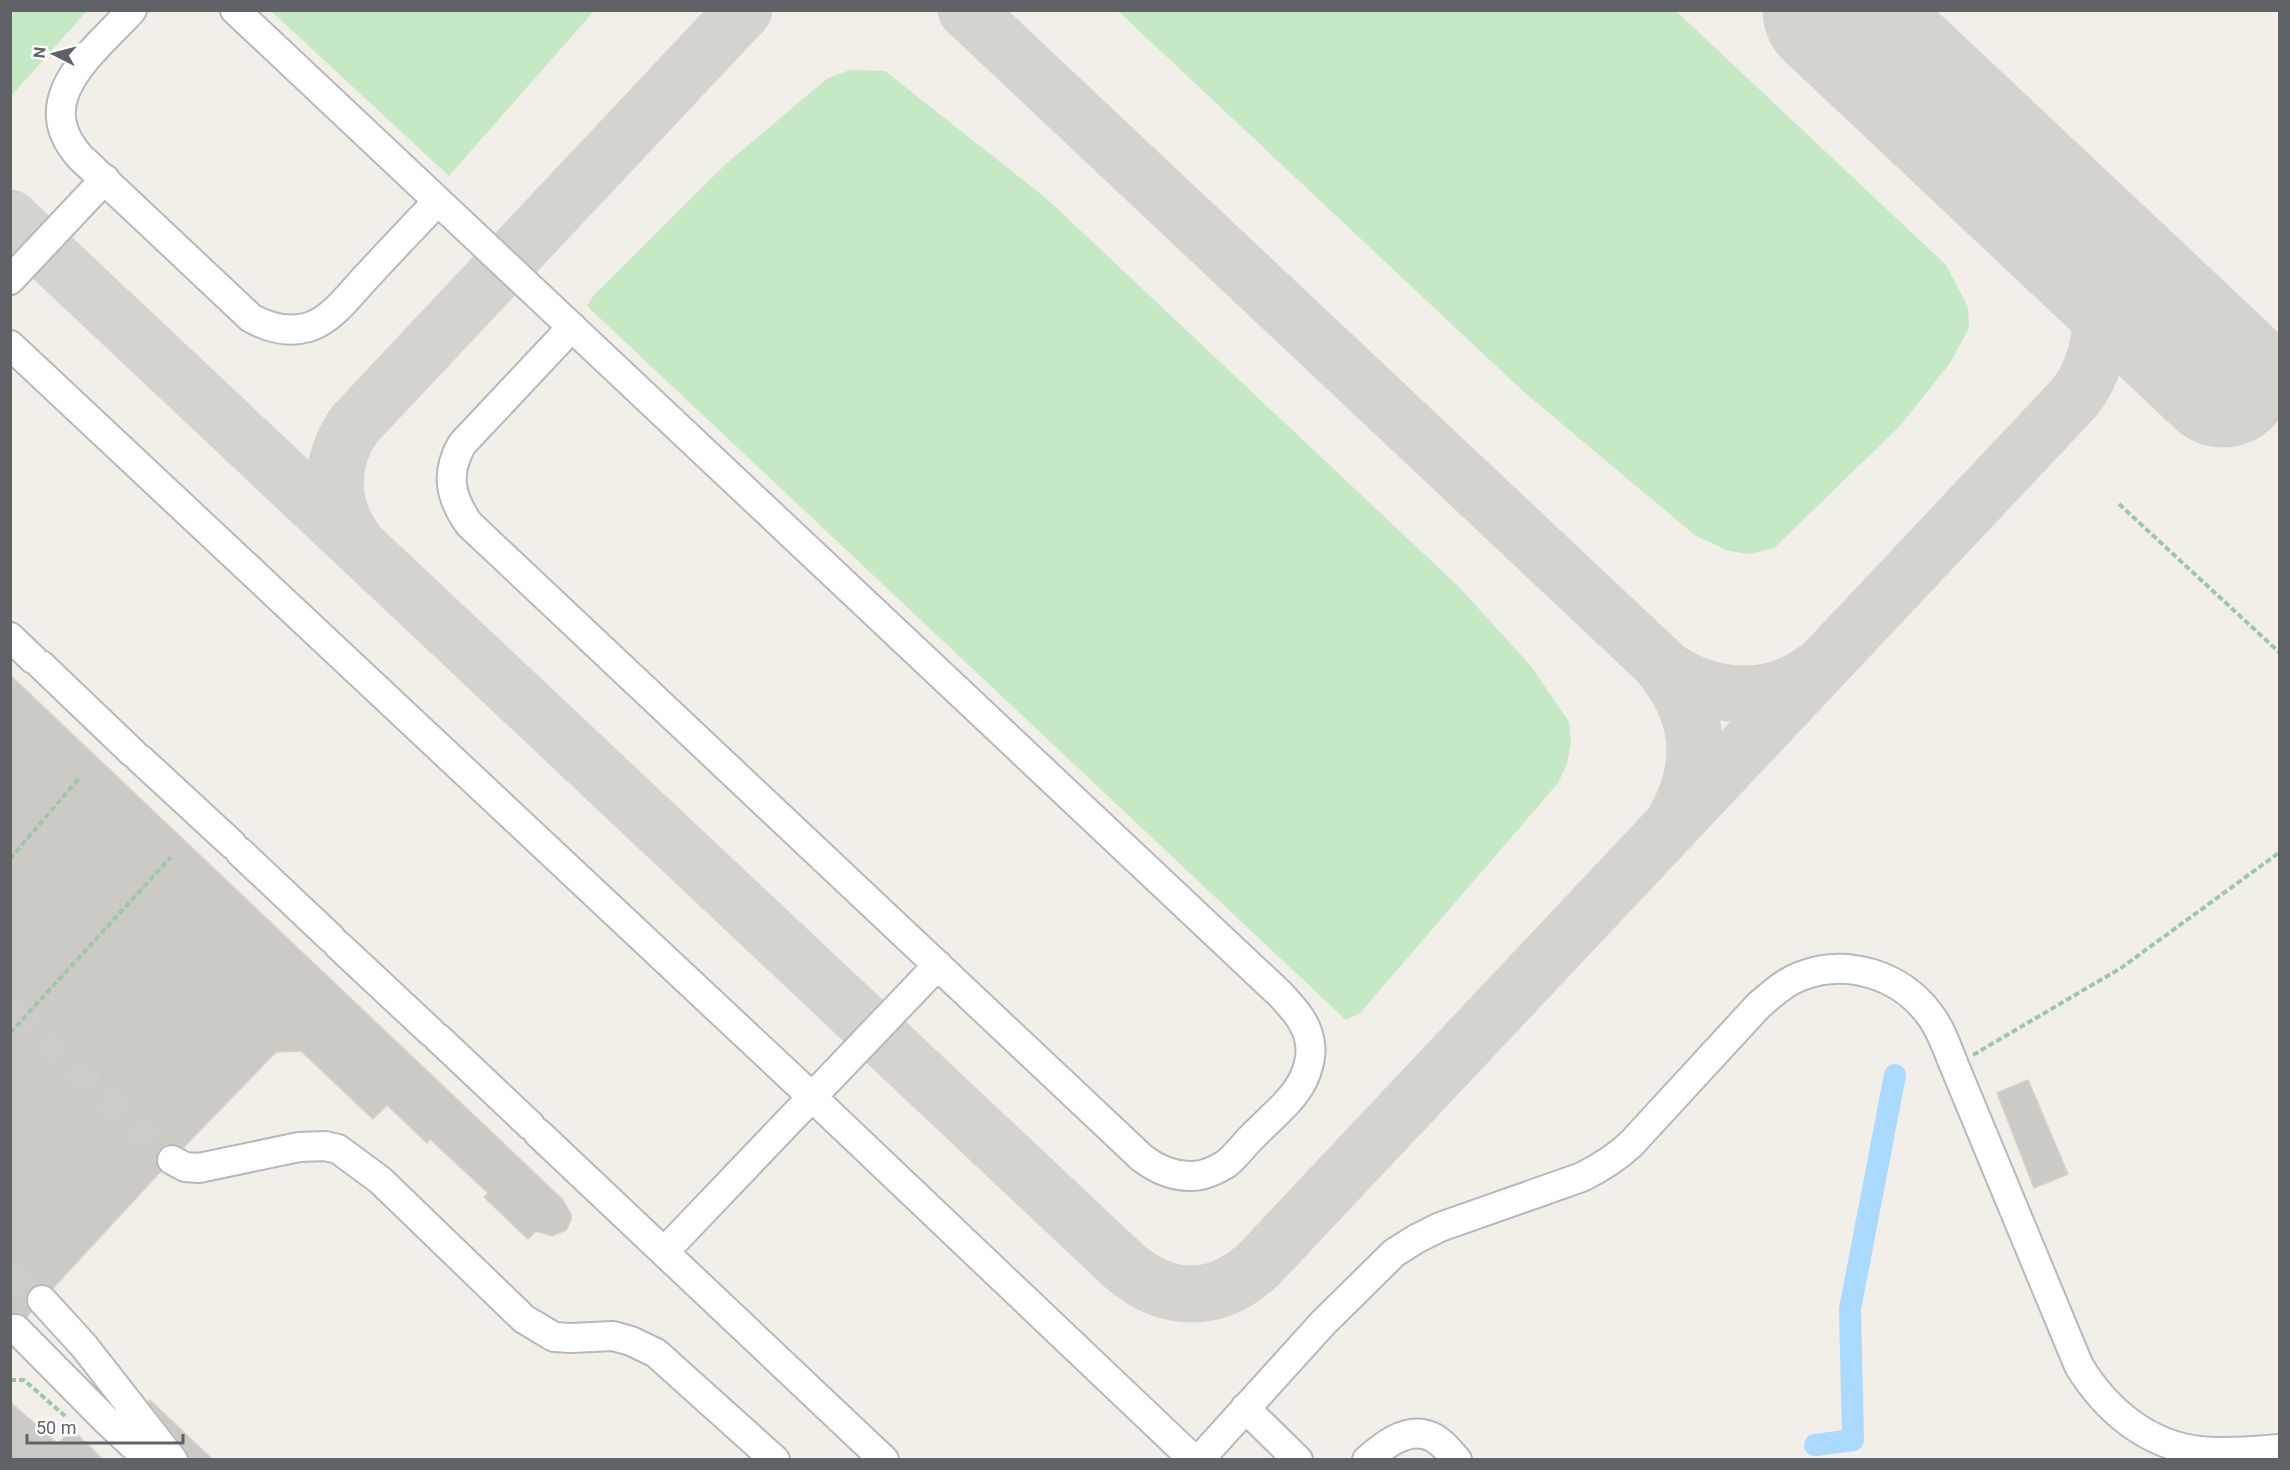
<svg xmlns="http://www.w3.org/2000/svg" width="2290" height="1470" viewBox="0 0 2290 1470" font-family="Roboto,sans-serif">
<rect width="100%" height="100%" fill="#f1efe8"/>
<path fill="#c5e8c5" d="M11,10L87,11L11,96L10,11Z
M271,11H594L449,176Z
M1118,11H1676L1946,265L1968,307L1969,328L1950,363L1900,426L1774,548L1750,554L1729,551L1696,536L1525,393Z
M850,70L885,71L1047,199L1459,587L1530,665L1569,722L1571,742L1567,764L1558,783L1360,1013L1346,1020L587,306L594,295L727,163L828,78Z"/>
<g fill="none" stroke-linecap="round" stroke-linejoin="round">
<path stroke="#aadaff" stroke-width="22" d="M1815,1445L1853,1440L1850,1309L1895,1075"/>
<path stroke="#d4d3d0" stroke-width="57" d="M966,10L1666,669C1710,699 1769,705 1814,671
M10,218L1124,1266C1168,1304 1219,1304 1261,1262L2075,397C2100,365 2109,311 2092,273C2085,256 2072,241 2062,226
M356,542C329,506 328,461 355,424L744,10
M1660,664C1700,712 1706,764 1676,818"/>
<path stroke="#d4d3d0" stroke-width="141" d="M1833,10L2223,377"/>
</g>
<path fill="#cccac5" stroke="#d6d1c6" stroke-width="1.5" d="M10,675L562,1199L571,1214V1220L566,1230L552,1236L536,1231L528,1239L484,1197L488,1193L430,1139L427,1143L387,1105L373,1119L301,1051L276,1052L184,1147L171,1144L164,1146L158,1152L156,1161L161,1171L53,1288L46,1284H39L30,1288L26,1296V1304L31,1312L27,1317L20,1313L10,1314Z
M2028,1080L2068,1174L2034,1188L1997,1093Z
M150,1400L213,1460H189L186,1450L148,1402Z
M10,1402L58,1444L72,1429L103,1460H10Z"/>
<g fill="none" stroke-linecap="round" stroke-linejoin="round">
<path stroke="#ccccc8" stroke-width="28" stroke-dasharray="28 14" stroke-linecap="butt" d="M10,1010L172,1160
M10,1271L42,1300"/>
<g stroke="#b5b8bc" stroke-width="32">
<path id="minor" d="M132,10C94,52 28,99 80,157L251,318C269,328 289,333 309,327C334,319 353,290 371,272C393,248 415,225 438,201
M235,10L1280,994C1294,1009 1308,1024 1310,1044C1312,1056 1308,1069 1303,1080C1292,1102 1268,1120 1251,1138C1243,1146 1235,1157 1226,1164C1218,1169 1209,1173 1201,1175C1178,1179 1159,1171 1142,1158L469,524C450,497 445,474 462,444L572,327
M10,280L105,179
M10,345L811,1096L1194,1460
M10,637L33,659
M41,665L133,753
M140,759L232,844
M240,852L331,938
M338,945L431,1032
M438,1038L530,1125
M538,1133L884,1460
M172,1160L185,1167L199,1168L299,1147L325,1146L338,1149L380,1180L524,1319L554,1337L571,1338L613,1336L631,1341L656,1353L775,1460
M664,1252L938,965
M42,1300L84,1346L173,1460
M16,1329L105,1419L149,1460
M1245,1408L1298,1460
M1199,1460L1323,1323L1394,1253L1416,1239L1440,1227L1582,1177C1600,1168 1616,1158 1631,1144L1759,1005C1772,994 1785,982 1801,976C1847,958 1901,975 1930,1015C1941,1029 1947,1048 1954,1065L2079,1366C2106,1410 2147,1445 2200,1451C2226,1454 2254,1451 2280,1449
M1367,1460C1383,1446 1405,1428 1427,1435C1439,1438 1449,1451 1457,1460"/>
</g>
<path stroke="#9cc7a9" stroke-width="4" stroke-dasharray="6 3" stroke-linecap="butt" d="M2119,504L2280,653
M10,859L80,777
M10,1033L171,857
M1973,1055L2121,968L2280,852
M10,1380H24L65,1416"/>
<use href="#minor" stroke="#fff" stroke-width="28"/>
</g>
<rect width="2290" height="1470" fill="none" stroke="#5f6368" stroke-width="24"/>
<g transform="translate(54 54) rotate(276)" stroke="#ffffff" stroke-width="4.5" paint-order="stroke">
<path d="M0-4.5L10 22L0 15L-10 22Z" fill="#5f6368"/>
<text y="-9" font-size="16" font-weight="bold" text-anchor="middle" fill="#5f6368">N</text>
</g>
<path d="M27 1434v9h156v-9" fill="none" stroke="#5f6368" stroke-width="3"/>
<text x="36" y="1434" font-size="18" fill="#5f6368" stroke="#ffffff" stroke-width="4.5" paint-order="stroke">50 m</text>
</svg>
